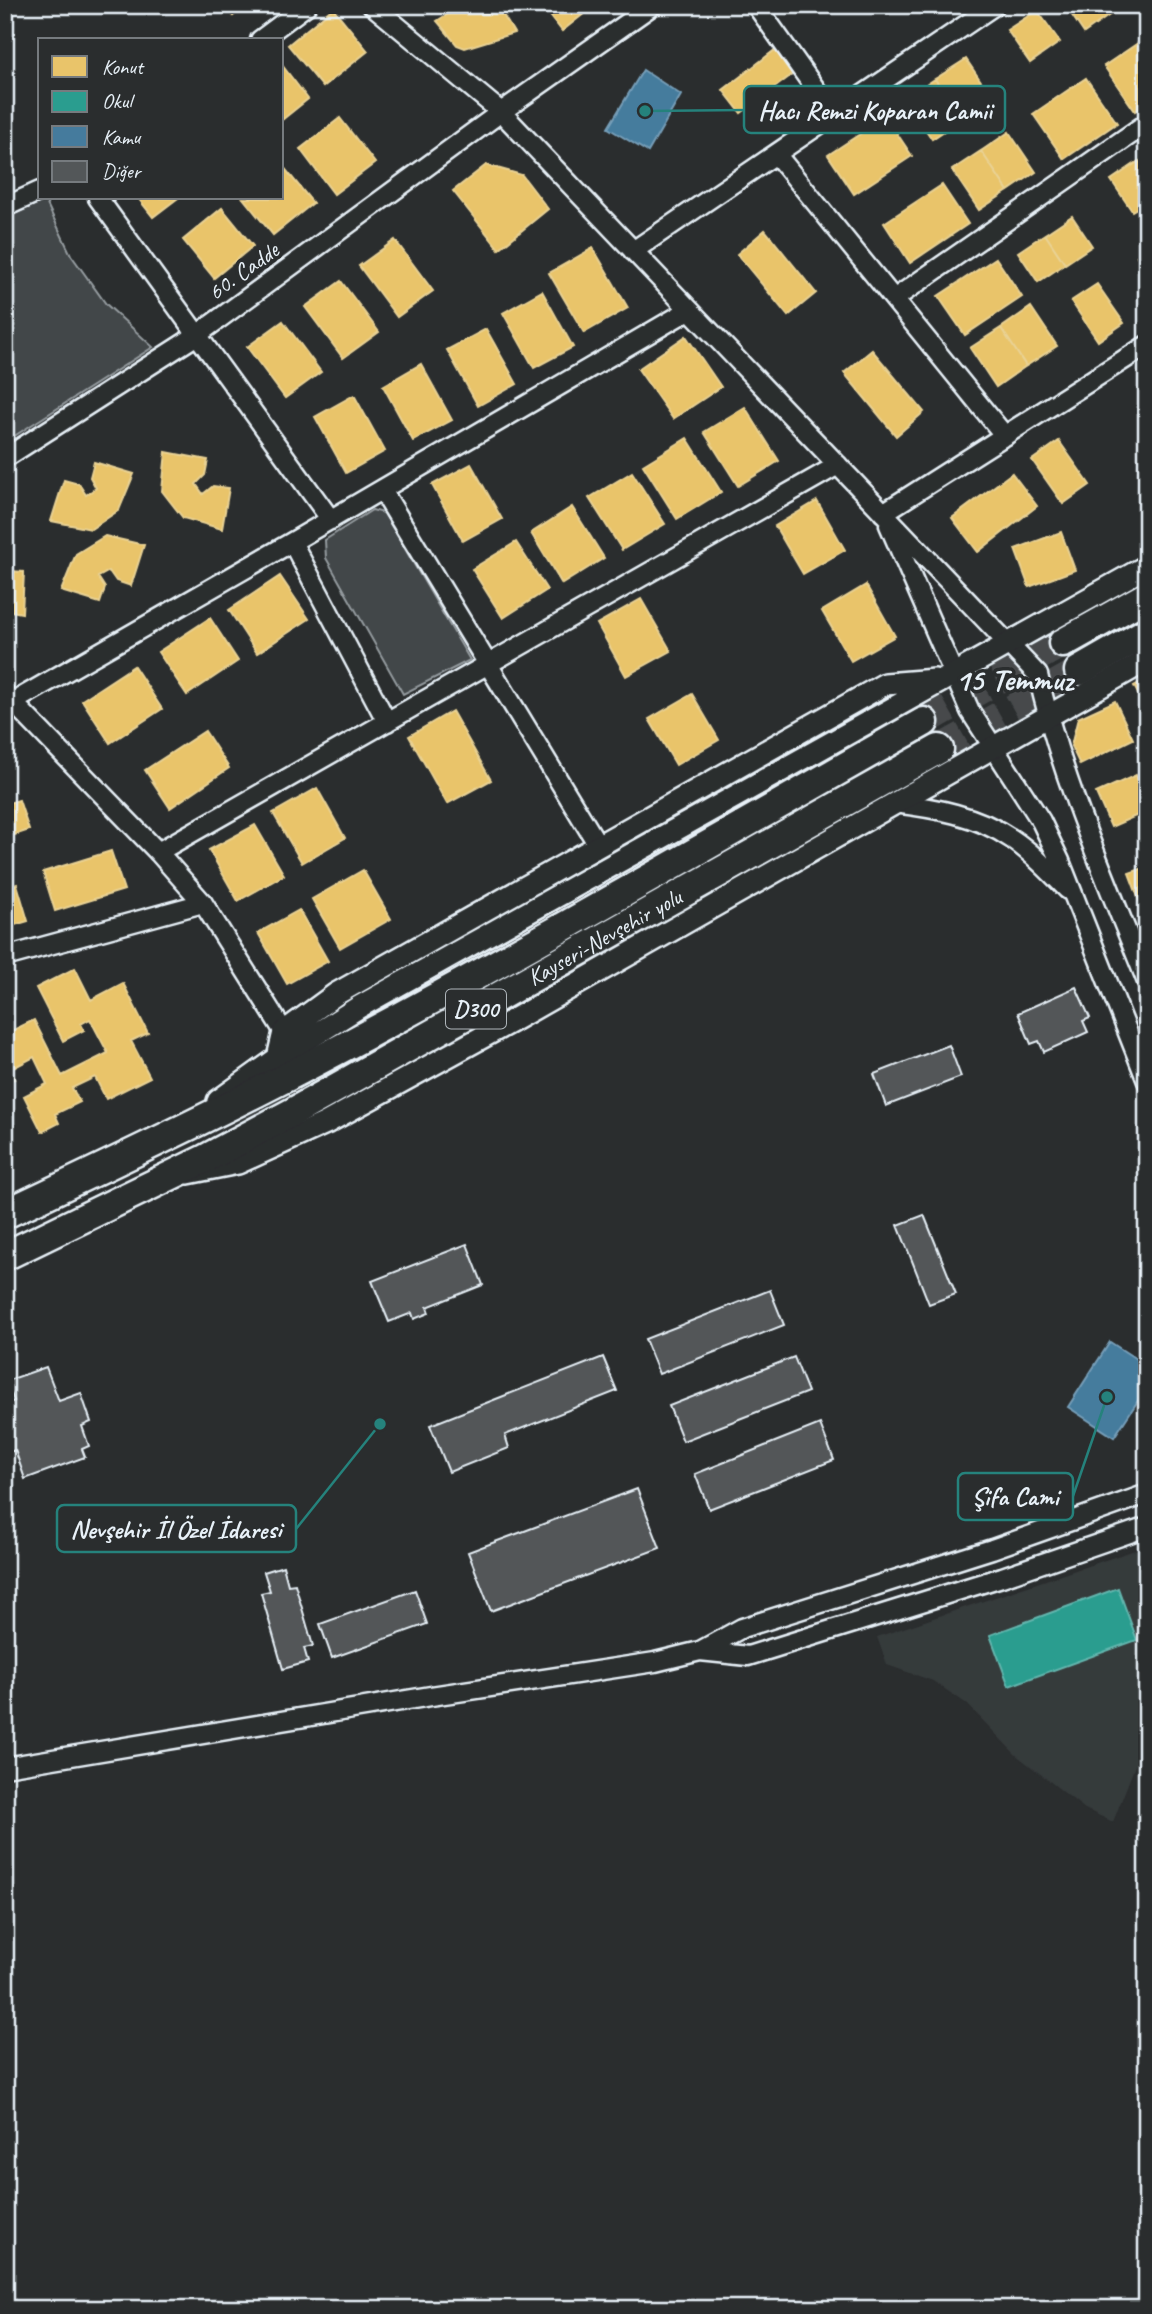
<svg xmlns="http://www.w3.org/2000/svg" width="1152" height="2314" viewBox="0 0 1152 2314" font-family="Caveat,sans-serif">
<rect width="100%" height="100%" fill="#2a2d2e"/>
<filter id="ink" filterUnits="userSpaceOnUse"><feTurbulence type="fractalNoise" baseFrequency=".0143" numOctaves="2"/><feDisplacementMap in="SourceGraphic" scale="14" xChannelSelector="R" yChannelSelector="G"/><feConvolveMatrix kernelMatrix="1 2 1 2 8 2 1 2 1" color-interpolation-filters="sRGB"/></filter>
<g filter="url(#ink)">
<path fill="#363a3b" d="M1147,1546V1735L1113,1822L1085,1809L1015,1754L967,1704L933,1681L887,1665L877,1637Z"/>
<path fill="#424648" stroke="#959ca0" stroke-width="2" d="M45,200L71,255L106,304L153,347L5,442V218Z
M372,510L384,513L470,660L403,694L326,558L325,540Z"/>
<path fill="#e9c46a" stroke="#e9d295" stroke-width="2" d="M223,5H245L233,16Z
M428,5H445L433,13Z
M462,5H497L514,33L465,48L457,45L437,21Z
M542,5H595L562,31Z
M1065,5H1105L1111,14L1084,33Z
M1105,5H1124L1111,14Z
M333,8L368,51L323,87L288,45Z
M1037,10L1060,42L1030,63L1007,30Z
M1147,37V103L1135,111L1104,66Z
M780,46L798,70L741,113L723,90Z
M966,59L993,99L962,119L935,79Z
M282,65L308,99L282,120Z
M1086,78L1117,123L1064,159L1033,114Z
M935,79L962,119L932,139L905,99Z
M886,117L912,156L854,194L828,155Z
M340,118L375,163L334,194L300,149Z
M1009,132L1036,172L1008,191L981,151Z
M981,151L1008,191L979,210L952,170Z
M1139,161L1147,173V202L1132,211L1111,180Z
M282,165L313,203L273,235L243,198H282Z
M486,165L522,175L548,209L499,249L453,191Z
M942,185L968,224L910,263L884,223Z
M138,198H178L153,217Z
M222,208L253,246L214,278L183,240Z
M1072,216L1092,246L1065,264L1045,234Z
M765,230L816,293L788,316L737,254Z
M1045,234L1065,264L1038,282L1018,252Z
M395,240L433,291L397,317L359,266Z
M593,248L628,308L584,333L549,273Z
M1147,249V271L1137,256Z
M996,258L1022,297L965,335L938,296Z
M341,281L379,332L343,358L305,307Z
M1097,284L1124,323L1098,341L1071,301Z
M542,291L573,347L534,368L503,313Z
M1031,307L1057,346L1026,366L1001,328Z
M283,321L321,372L285,398L247,347Z
M1001,328L1026,366L996,387L970,348Z
M486,329L517,384L478,406L447,350Z
M686,336L721,387L673,419L638,369Z
M872,350L924,412L896,436L844,373Z
M421,364L452,420L413,441L383,386Z
M354,395L385,451L346,473L315,417Z
M745,407L779,461L738,486L704,432Z
M687,438L721,492L677,519L643,465Z
M1059,441L1090,485L1063,504L1032,460Z
M166,452L208,460L205,475L196,484L203,494L213,486L229,488L222,529L183,518L162,491Z
M94,462L134,474L119,510L91,529L51,521L64,480L79,484L86,495L96,488L90,477Z
M471,464L502,519L463,541L432,485Z
M632,472L665,524L622,550L589,498Z
M1012,473L1037,506L978,552L952,518Z
M817,501L845,550L803,574L775,526Z
M572,507L604,558L562,584L531,533Z
M1061,532L1075,570L1029,587L1015,549Z
M105,536L144,545L131,586L116,581L109,571L98,577L105,588L100,603L61,591L76,554Z
M516,542L547,590L503,618L472,569Z
M9,571L24,572L22,613L5,610V574Z
M280,576L309,619L257,653L229,610Z
M866,585L895,636L851,661L822,611Z
M641,599L671,651L626,676L597,624Z
M210,618L238,661L187,695L158,652Z
M134,666L162,709L110,743L82,700Z
M1147,679V711L1134,686Z
M692,694L719,740L676,765L649,719Z
M1115,701L1133,739L1080,765L1071,746L1078,718Z
M452,711L491,780L447,804L409,736Z
M205,731L229,768L170,808L145,770Z
M1136,775L1147,799V811L1111,827L1096,793Z
M317,788L345,838L302,863L273,813Z
M19,800L29,830L5,838V804Z
M255,825L284,875L238,901L209,850Z
M111,851L124,890L55,911L43,872Z
M1147,867V902L1141,905L1129,873Z
M363,870L391,919L340,948L312,899Z
M17,884L28,921L5,928V888Z
M299,910L328,961L287,984L258,933Z
M75,968L91,1000L123,983L148,1033L131,1041L150,1077L106,1099L95,1077L72,1088L80,1102L55,1114L59,1123L42,1132L24,1096L47,1084L34,1057L9,1070L14,1079L5,1083V1034L34,1020L62,1076L108,1053L90,1019L81,1024L84,1030L63,1041L36,988Z"/>
<path fill="#2a9d8f" stroke="#63b6ae" stroke-width="2" d="M1118,1588L1137,1640L1009,1686L990,1635Z"/>
<path fill="#457b9d" stroke="#769eb8" stroke-width="2" d="M643,70L681,95L648,152L608,128Z
M1110,1342L1147,1366V1387L1114,1437L1068,1407Z"/>
<path fill="#535759" stroke="#e8f1f8" stroke-width="2" d="M1076,987L1090,1018L1083,1021L1088,1032L1044,1052L1039,1041L1031,1044L1018,1013Z
M949,1045L961,1077L886,1106L874,1074Z
M924,1215L956,1294L929,1304L898,1225Z
M467,1244L483,1285L427,1307L429,1313L414,1319L412,1313L389,1322L372,1281Z
M770,1290L784,1325L659,1374L645,1339Z
M603,1357L617,1391L505,1435L509,1448L449,1472L430,1425Z
M794,1357L808,1392L683,1441L669,1406Z
M46,1367L59,1401L81,1393L91,1422L82,1426L89,1446L82,1449L85,1457L25,1479L15,1450L5,1454V1405L14,1401L6,1381Z
M820,1424L834,1460L709,1509L695,1474Z
M637,1489L660,1548L491,1611L468,1552Z
M283,1566L288,1585L295,1584L313,1646L304,1648L308,1662L283,1669L261,1593L270,1591L264,1572Z
M415,1590L427,1624L332,1658L320,1624Z"/>
<g fill="none" stroke-linecap="round" stroke-linejoin="round">
<path stroke="#464a4c" stroke-width="28" stroke-dasharray="28 14" stroke-linecap="butt" d="M924,722L1063,643
M939,749L1079,671"/>
<g stroke="#e8f1f8" stroke-width="23">
<path id="minor" d="M372,5L501,112L1038,675C1062,781 1107,881 1147,982
M756,5L834,115
M260,40L307,5
M776,154L1005,436
M98,198L331,520
M5,207L40,191
M633,251L995,5
M894,299L1147,123
M5,458L197,335L501,112L653,5
M382,490L598,845
M883,513L1147,345
M889,525L970,711L1041,821L1060,861L1147,1081
M292,542L387,722
M5,694L158,852L203,903L284,1032
M13,702L292,542L689,310
M894,803C935,808 977,815 1012,839C1033,853 1050,872 1068,890
M158,852L838,465
M5,957L203,903
M700,1651L748,1656L1002,1577L1147,1527
M5,1767L431,1696L655,1662L700,1651L742,1628L992,1549L1147,1494"/>
</g>
<g stroke="#e8f1f8" stroke-width="26">
<path id="tertiary" d="M278,1058L284,1032L336,994L885,684L935,680
M218,1101L278,1058L359,1007L1147,566
M188,1173L238,1163L326,1123L510,1022L1147,660"/>
</g>
<g stroke="#e8f1f8" stroke-width="33">
<g id="trunk">
<path d="M1063,643L1147,596"/>
<path d="M1079,671L1147,632"/>
<path d="M5,1214C104,1167 203,1121 300,1070C511,960 717,839 924,722"/>
<path id="s1" d="M5,1256L205,1159L295,1111L939,749"/>
</g>
</g>
<use href="#minor" stroke="#2a2d2e" stroke-width="18"/>
<use href="#tertiary" stroke="#2a2d2e" stroke-width="21"/>
<use href="#trunk" stroke="#2a2d2e" stroke-width="28"/>
</g>
</g>
<g text-anchor="middle" dominant-baseline="central" stroke-width="7" stroke-linejoin="round" paint-order="stroke">
<rect fill="#2a2d2e" stroke="#afb6bb" stroke-width="2" x="446" y="989.5" width="60" height="39" rx="5"/>
<g font-size="23" font-weight="bold" fill="#e8f1f8">
<text x="476" y="1009">D300</text>
</g>
<g font-size="24" fill="#e8f1f8" stroke="#2a2d2e">
<text transform="translate(243 271) rotate(-36)">60. Cadde</text>
<text stroke="none"><textPath href="#s1" startOffset="679">Kayseri-Nevşehir yolu</textPath></text>
</g>
<g font-size="32" font-weight="bold" fill="#e8f1f8" stroke="#2a2d2e">
<text x="1014" y="679">15 Temmuz</text>
</g>
</g>
<path fill="none" stroke="#25827c" stroke-width="2.5" d="M645 111L744 110M1107 1397L1073 1496M380 1424L296 1529"/>
<g fill="#25827c" stroke="#2a2d2e" stroke-width="2.5">
<circle cx="645" cy="111" r="7"/>
<circle cx="1107" cy="1397" r="7"/>
<circle cx="380" cy="1424" r="7"/>
</g>
<g fill="#2a2d2e" stroke="#25827c" stroke-width="2.5">
<rect x="744" y="86" width="261" height="47" rx="7"/>
<rect x="958" y="1473" width="115" height="47" rx="7"/>
<rect x="57" y="1505" width="239" height="47" rx="7"/>
</g>
<g font-size="26" text-anchor="middle" font-weight="bold" fill="#e8f1f8">
<text x="875" y="119">Hacı Remzi Koparan Camii</text>
<text x="1015" y="1505">Şifa Cami</text>
<text x="176" y="1538">Nevşehir İl Özel İdaresi</text>
</g>
<rect width="1152" height="2314" fill="none" stroke="#2a2d2e" stroke-width="28"/>
<rect x="14" y="14" width="1124" height="2286" fill="none" stroke="#e8f1f8" stroke-width="2.5" filter="url(#ink)"/>
<rect x="38" y="38" width="245" height="161" fill="#2a2d2e" stroke="#767b7f" stroke-width="2"/>
<rect x="52" y="56" width="35" height="21" fill="#e9c46a" stroke="#767b7f" stroke-width="2"/>
<text x="102" y="74" font-size="21" fill="#e8f1f8">Konut</text>
<rect x="52" y="91" width="35" height="21" fill="#2a9d8f" stroke="#767b7f" stroke-width="2"/>
<text x="102" y="108" font-size="21" fill="#e8f1f8">Okul</text>
<rect x="52" y="126" width="35" height="21" fill="#457b9d" stroke="#767b7f" stroke-width="2"/>
<text x="102" y="144" font-size="21" fill="#e8f1f8">Kamu</text>
<rect x="52" y="161" width="35" height="21" fill="#535759" stroke="#767b7f" stroke-width="2"/>
<text x="102" y="178" font-size="21" fill="#e8f1f8">Diğer</text>
</svg>
